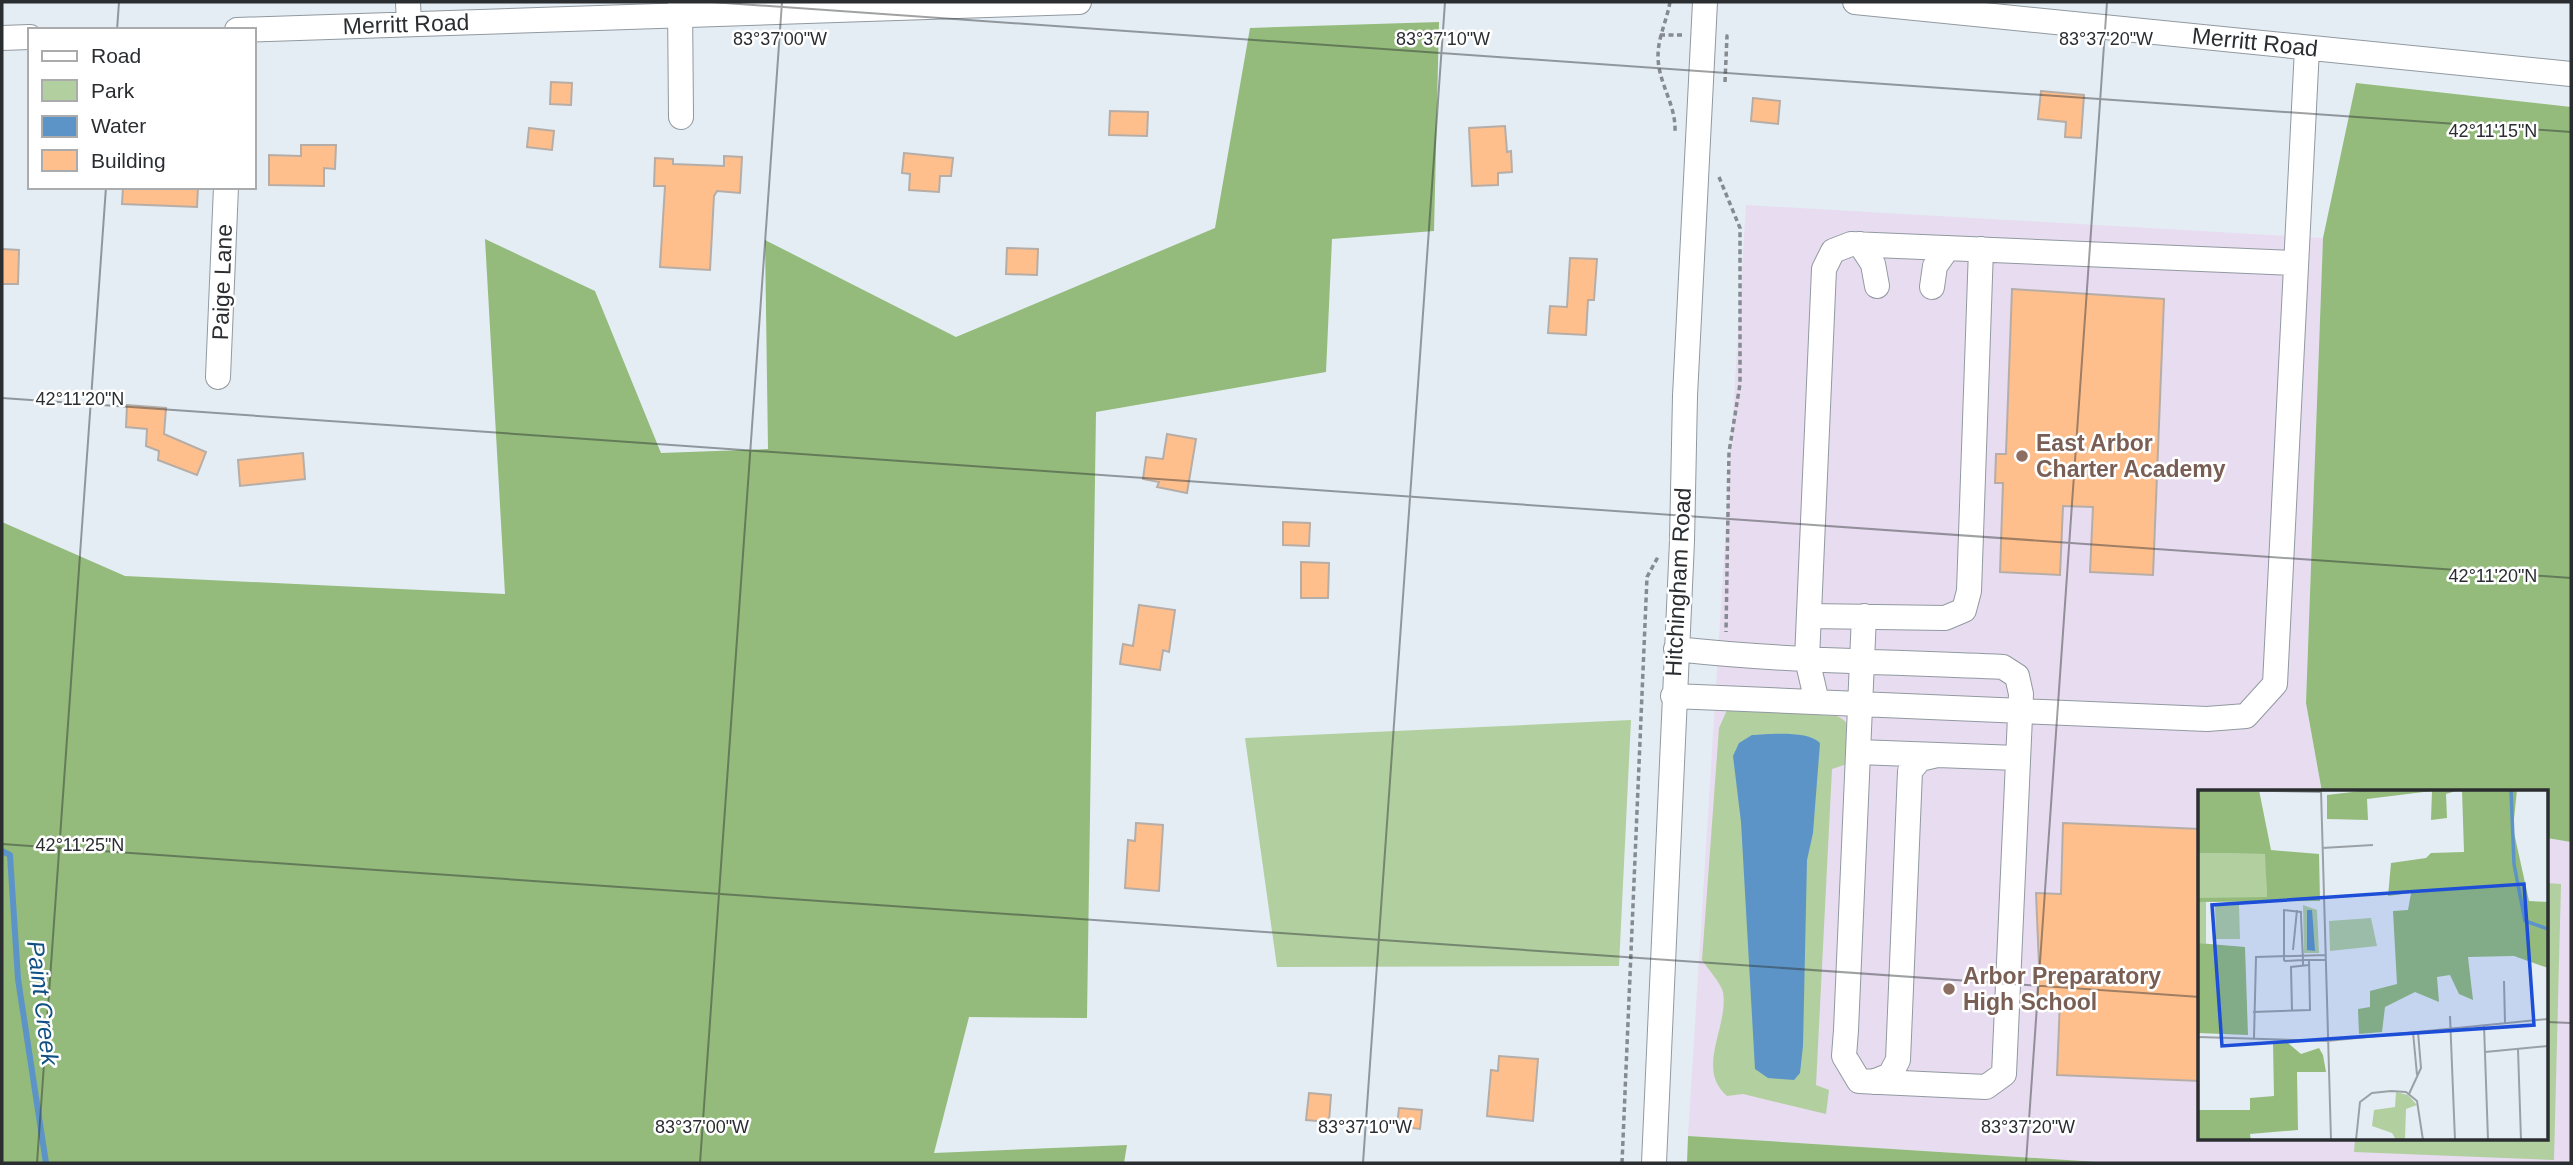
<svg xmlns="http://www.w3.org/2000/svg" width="2573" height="1165" viewBox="0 0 2573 1165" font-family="Arial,sans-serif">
<rect width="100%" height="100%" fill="#e4edf4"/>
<path fill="#e8dcf0" d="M1746,205L2323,238L2306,703L2322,792H2200V1139H2547V838L2571,842V1163H2113L1688,1136Z"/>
<path fill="#b2cfa0" d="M1727,710L1836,716C1857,723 1849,745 1847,764L1832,769L1816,1085L1829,1090L1826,1114L1743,1094L1727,1096C1695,1068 1729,1027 1723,992C1720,982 1708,969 1702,960L1719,728Z
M1631,720L1619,966L1277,967L1245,738Z
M2547,883L2561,884L2554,1160L2354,1152L2355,1139H2547Z"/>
<path fill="#94bb7b" d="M1439,22L1434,231L1332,239L1326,372L1096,412L1087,1018L969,1017L934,1153L1127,1145L1124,1163H2V522L125,576L505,594L485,239L595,291L661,453L768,449L765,240L956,337L1215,228L1250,28Z
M2356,83L2571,107V842L2547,838V792H2322L2306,703L2323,238Z
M1688,1136L2113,1163H1687Z"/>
<path fill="#5d94c8" d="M1752,735C1769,734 1808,730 1820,743L1813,833L1807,860L1803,1046L1800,1073L1794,1080L1768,1078L1755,1069L1741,822L1733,756L1739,743Z"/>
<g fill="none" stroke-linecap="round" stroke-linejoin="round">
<path stroke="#5d94c8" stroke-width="6" d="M2,851L10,855L18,979L46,1163"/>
</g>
<path fill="#ffbf8d" stroke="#b6ada7" stroke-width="2" d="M551,82L572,83L571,105L550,104Z
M2041,91L2084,95L2081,138L2065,137L2066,122L2038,119Z
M1753,98L1780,101L1778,124L1751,121Z
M1110,111L1148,112L1147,136L1109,135Z
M1505,126L1507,152L1511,151L1512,172L1498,173V185L1472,186L1469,128Z
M529,128L554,131L552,150L527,147Z
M301,145H336L335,169L324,168V186L269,185V155L301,156Z
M904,153L953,158L951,176H940L939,192L909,190L910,174L902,173Z
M724,156L742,157L740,193L717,191L714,196L710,270L660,267L665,186H654L655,158L673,159V164L724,166Z
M123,187H198L197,207L122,204Z
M1007,248L1038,249L1037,275L1006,274Z
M2,249L19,250L18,284H2Z
M1570,258L1597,259L1594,300H1588L1586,335L1548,333L1550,306L1567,307Z
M2012,289L2164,299L2153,575L2090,572L2093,507L2063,506L2060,575L2000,572L2003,483H1995L1996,454H2006Z
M127,405L166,408L164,434L206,452L197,475L158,460L159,451L146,446L147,429L126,427Z
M1167,434L1196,439L1187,493L1157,487L1159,482L1143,479L1146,457L1163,459Z
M303,453L305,479L240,486L238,460Z
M1283,522L1310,523L1309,546L1283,545Z
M1301,562L1329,563L1328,598H1301Z
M1139,605L1175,610L1169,652L1163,650L1160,670L1120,664L1123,644L1133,646Z
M1136,823L1163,825L1159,891L1125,888L1128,840L1135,841Z
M2063,823L2200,829V1081L2057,1075L2060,1000L2037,999L2039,965L2036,893L2061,894Z
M1499,1056L1538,1059L1533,1121L1487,1116L1491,1070L1498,1071Z
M1309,1093L1331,1095L1329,1122L1306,1120Z
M1399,1108L1422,1110L1420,1129L1397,1126Z"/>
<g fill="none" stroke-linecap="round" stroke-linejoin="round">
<g stroke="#9199a0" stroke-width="26">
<path id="minor" d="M408,2L409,24
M680,2L681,117
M1855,2L2571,74
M237,30L1079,2
M2,38L30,37
M1860,244L1873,264L1877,286
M1932,287L1935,266L1948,248
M218,377L226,187
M1809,616L1945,618L1964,610L1969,591L1981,249
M1676,649C1784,661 1894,662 2003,667L2017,676L2021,694L2004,1074L1986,1087L1859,1081L1844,1056L1846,1030L1862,661L1864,616
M1673,696L2207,719L2246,716L2275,684L2307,48
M1817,702L1807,659L1824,269L1833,251L1851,244L2296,263
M1858,752L2017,758
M1873,1082L1890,1075L1898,1060L1910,771L1920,759L1937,755
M1654,1163L1682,541L1685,396L1705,2"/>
</g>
<path stroke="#858b90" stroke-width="3.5" stroke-dasharray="5 3.5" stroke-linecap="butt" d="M1670,2C1667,20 1658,37 1658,56C1658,83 1676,104 1675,131
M1660,35H1682
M1725,82L1727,36H1725
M1719,177L1740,228V384L1729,452L1726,632
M1622,1163L1647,577L1659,555"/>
<use href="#minor" stroke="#fff" stroke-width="24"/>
</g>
<path fill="none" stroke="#2b2e31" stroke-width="2" stroke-opacity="0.45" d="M711,2L2571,132M117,30L119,2M2,398L2571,578M2,844L2200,997M2547,1022L2571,1023M37,1163L106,187M700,1163L782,2M1363,1163L1445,2M2026,1163L2107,2"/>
<g fill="#8d6e63" stroke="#fff" stroke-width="2.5">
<circle cx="2022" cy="456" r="7"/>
<circle cx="1949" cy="989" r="7"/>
</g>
<g text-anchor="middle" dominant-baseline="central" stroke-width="5" stroke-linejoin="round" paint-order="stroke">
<g font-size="23" fill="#2b2e31" stroke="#fff">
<text transform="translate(406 24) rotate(-2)">Merritt Road</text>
<text transform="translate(2255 42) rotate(6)">Merritt Road</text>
<text transform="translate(222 282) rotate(-88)">Paige Lane</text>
<text transform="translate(1678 582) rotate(-87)">Hitchingham Road</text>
</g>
<g font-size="23" font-weight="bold" fill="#785e54" stroke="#fff" text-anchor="start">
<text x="2036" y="443">East Arbor<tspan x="2036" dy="26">Charter Academy</tspan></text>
<text x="1963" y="976">Arbor Preparatory<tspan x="1963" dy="26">High School</tspan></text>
</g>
<g font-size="24" font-style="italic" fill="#115082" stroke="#fff">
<text transform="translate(43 1003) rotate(83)">Paint Creek</text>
</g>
</g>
<g transform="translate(2198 790)">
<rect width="350" height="350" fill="#e4edf4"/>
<path d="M0,63L68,64L69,108H0ZM0,112H8V154L0,153ZM41,115L42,149H18L17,116ZM105,115L119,120L121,163H106ZM173,128L179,156L132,161L131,131ZM198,302L210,305L219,315L208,319L207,350H198L194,343L174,336L176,320L197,317Z" fill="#b2cfa0"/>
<path d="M0,0H61L73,60L121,64L122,111L0,112V108L69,107L67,64L0,63ZM171,0H261L248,4L249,28L233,30L234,1L169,9L170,30L129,29V5ZM264,0H319L315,38L331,111L350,112V178L316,166L270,167L275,210L261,204L252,185L239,187L241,212L217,202L187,217L184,242L161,244L160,219L172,217V201L199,194L195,121L210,120L213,103L190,106L193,73L228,68L233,63L266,62ZM0,153L47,157L50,245L0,243ZM75,253H90L103,264L121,258L125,265L128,282H99L100,340L52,344L53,350H0V320H52V308L76,306Z" fill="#94bb7b"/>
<path d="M109,120H114L117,161L109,160Z" fill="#5d94c8"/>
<path fill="none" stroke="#5d94c8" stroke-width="3.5" d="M313,0L316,74L327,131L350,139"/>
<path fill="none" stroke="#9aa1a6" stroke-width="2" d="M24,0L123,2M123,0L133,350M124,58L175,55M95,160L99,120M105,176V170L103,126V122L86,120V170L87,171L105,170H127M306,191L307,233M94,221L93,177L111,175M55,222L112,220L111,169M252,226L257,350M286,235L290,350M215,242L219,285M0,247L129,251L350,229M56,248L58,167L127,165M320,259L323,350M287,262L350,256M211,304L223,278L220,242M158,350L162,312L174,303L193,301L208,302L219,311L225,350"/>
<path fill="#1d4ed8" fill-opacity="0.15" stroke="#1d4ed8" stroke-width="3.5" d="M326,94L336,235L24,256L14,115Z"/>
<rect width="350" height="350" fill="none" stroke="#2b2e31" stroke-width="3.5"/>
</g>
<g font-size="18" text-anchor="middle" fill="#2b2e31" stroke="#fff" stroke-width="5" stroke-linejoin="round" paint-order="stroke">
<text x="780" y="45">83°37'00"W</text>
<text x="1443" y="45">83°37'10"W</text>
<text x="2106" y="45">83°37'20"W</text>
<text x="2493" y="137">42°11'15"N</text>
<text x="80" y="405">42°11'20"N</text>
<text x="2493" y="582">42°11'20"N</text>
<text x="80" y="851">42°11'25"N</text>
<text x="702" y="1133">83°37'00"W</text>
<text x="1365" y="1133">83°37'10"W</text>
<text x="2028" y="1133">83°37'20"W</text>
</g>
<rect width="2573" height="1165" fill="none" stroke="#2b2e31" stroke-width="7"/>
<rect x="28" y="28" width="228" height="161" fill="#ffffff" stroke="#aaabad" stroke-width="2"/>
<rect x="42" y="51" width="35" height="10" fill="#ffffff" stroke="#aaabad" stroke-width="2"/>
<text x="91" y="63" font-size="21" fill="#2b2e31">Road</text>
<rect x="42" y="80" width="35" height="21" fill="#b2cfa0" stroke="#aaabad" stroke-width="2"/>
<text x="91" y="98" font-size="21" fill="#2b2e31">Park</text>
<rect x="42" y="116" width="35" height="21" fill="#5d94c8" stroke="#aaabad" stroke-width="2"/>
<text x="91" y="133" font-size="21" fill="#2b2e31">Water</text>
<rect x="42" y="150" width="35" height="21" fill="#ffbf8d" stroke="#aaabad" stroke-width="2"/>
<text x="91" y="168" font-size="21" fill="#2b2e31">Building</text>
</svg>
